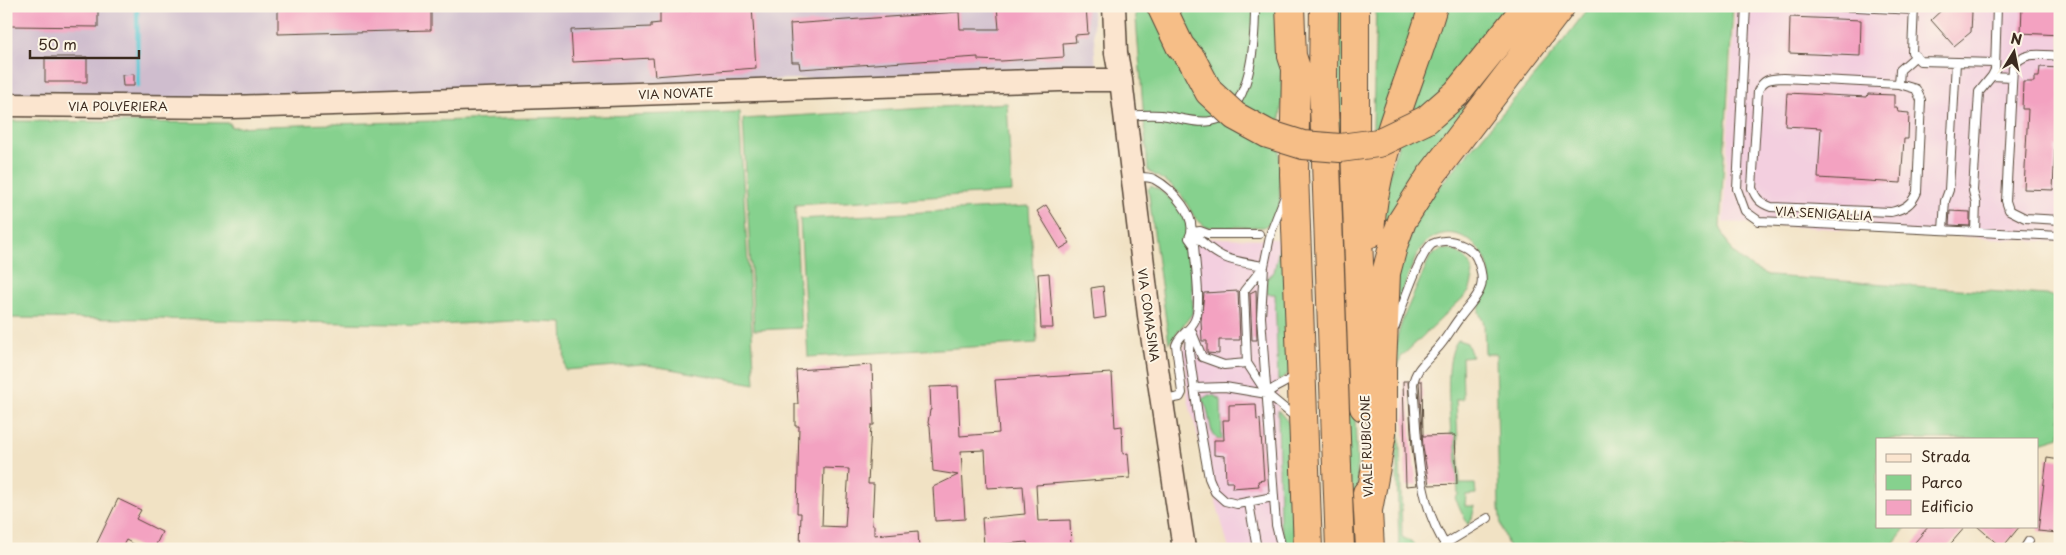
<svg xmlns="http://www.w3.org/2000/svg" width="2066" height="555" viewBox="0 0 2066 555" font-family="'Playpen Sans',sans-serif">
<rect width="100%" height="100%" fill="#fcf5e5"/>
<filter id="ink" filterUnits="userSpaceOnUse"><feTurbulence type="fractalNoise" baseFrequency=".02" numOctaves="2"/><feDisplacementMap in="SourceGraphic" scale="10" xChannelSelector="R" yChannelSelector="G"/><feConvolveMatrix kernelMatrix="1 2 1 2 8 2 1 2 1" color-interpolation-filters="sRGB"/></filter>
<filter id="wash" filterUnits="userSpaceOnUse"><feTurbulence type="fractalNoise" baseFrequency=".0096" numOctaves="4" result="noise"/><feDisplacementMap in="SourceGraphic" scale="20" xChannelSelector="R" yChannelSelector="G"/><feGaussianBlur stdDeviation="1.12" result="paint"/><feColorMatrix in="noise" values="0 0 0 0 0 0 0 0 0 0 0 0 0 0 0 0 0 1.4 0 .05"/><feComposite in="paint" operator="in"/></filter>
<g filter="url(#wash)">
<rect width="100%" height="100%" fill="#f1e2c4"/>
<path fill="#f3cfdf" d="M1735,6H2060V242L1723,222Z
M1189,238L1281,239L1274,272L1278,381L1280,524L1288,549H1229L1188,400L1183,351L1193,306Z"/>
<path fill="#cfbdce" d="M6,6H1092L1096,69L224,98L6,99Z"/>
<path fill="#86d18e" stroke="#607e56" d="M1135,6H1284L1283,95L1279,127L1280,209L1276,218L1264,227H1206L1195,218L1182,196L1170,184L1148,171Z
M1333,6H1346L1350,280L1360,549H1346Z
M1376,6H1426L1372,164Z
M1440,6H1514L1447,92L1465,108L1424,162L1404,193L1386,231L1378,229L1383,195Z
M1590,6H1733L1720,226L1732,252L1752,268L1770,276L2060,296V437L2037,444V439H1877V526H1907L1889,549H1509L1501,525L1499,509L1496,354H1485L1484,324L1479,312C1479,301 1490,292 1490,280C1490,245 1449,215 1422,247C1414,256 1402,294 1397,307V274L1412,230L1426,202L1554,53Z
M1007,103L1012,192L795,205L801,328L754,330L743,119Z
M739,112L755,384L642,364L565,370L563,323L514,321L438,325L158,319L6,318V121L230,123L231,127Z
M1151,186C1167,192 1185,212 1188,229C1192,254 1192,281 1193,306L1192,314L1169,343L1148,189Z
M1029,206L1037,343L808,357L800,219Z
M1291,238L1292,371L1278,381L1275,294H1267L1266,279L1274,272L1281,239Z
M1450,249C1471,257 1477,271 1469,292L1401,357L1398,366L1402,537L1412,542L1419,549H1399L1394,358L1397,337L1404,316L1430,257L1440,250Z
M1458,340L1467,343L1472,356L1462,357L1463,399H1456L1460,484H1475L1476,494L1466,495L1465,506H1475L1472,518L1468,525L1455,498L1458,495L1455,437H1451C1450,414 1443,358 1458,340Z
M1209,395L1215,396L1221,400L1222,440H1218L1212,433L1207,409L1202,399Z
M1278,410L1290,424L1300,549H1288L1280,524Z"/>
<g fill="none" stroke-linecap="round" stroke-linejoin="round">
<path stroke="#5cc7d6" stroke-width="4.5" d="M137,6L138,86"/>
</g>
<g id="blocks">
<path fill="#f3a2c1" fill-rule="evenodd" d="M10,6H98V27L10,26Z
M278,6H431V30L278,34Z
M738,6H752L756,68L655,76L653,58L573,62L571,30L651,27V24L660,23V12Z
M997,6H1086L1088,34L1075,35L1076,42L1063,43L1064,57L1001,61L978,60V57L800,69L799,62H792L790,24L959,12L960,29H999Z
M1946,6H1966L1972,12L1971,32L1954,46L1931,20Z
M2022,6H2060V35L2021,33Z
M1790,17L1861,20L1860,56L1789,53Z
M45,57H87V82H45Z
M2040,67L2060,68V146H2055L2053,190L2024,189L2028,109H2022L2023,82H2034V77H2039Z
M134,74V86H123L122,75Z
M1787,93L1867,97L1868,94L1894,95V107H1897L1898,112L1909,113L1908,139H1904L1901,183L1818,178L1821,128L1785,126Z
M1046,205L1070,243L1060,249L1037,211Z
M1950,211L1970,212V226L1949,225Z
M1049,273L1053,328H1041L1038,274Z
M1103,286L1106,317L1094,319L1091,288Z
M1256,290L1257,340H1252L1250,293Z
M1238,291L1240,340H1219V354L1207,353V341H1202L1201,321L1204,293Z
M872,365L874,425H871L868,484H874L872,525H874V535L918,531L919,549H894V547L800,549L801,513H797L799,426H795V404H798L796,370ZM824,468L849,469L845,527L822,526Z
M1112,373L1115,427L1122,426L1123,454L1128,453L1130,478L1036,485L1038,521L1070,520L1071,549H1028L1027,542L984,546L982,518L1025,514L1023,486L987,488L985,450L961,451L965,519L935,521L933,487L958,475L933,471L930,426L928,423L930,410H931L930,387L958,386L960,436L999,433L995,380Z
M1403,381H1408L1412,448L1417,485L1406,486Z
M1419,381H1422L1423,436L1455,435L1457,484L1429,485L1423,447Z
M1256,404L1257,420L1260,419L1264,480L1258,481L1259,486L1232,488L1233,482H1226L1225,456L1214,455V440H1224L1223,420H1229V405Z
M2047,458L2060,460L2058,533L2038,531Z
M118,499L141,510L136,519L162,532L154,549H143L126,540L121,549H94Z
M1929,526H1966L1946,549H1909Z
M1977,526H2020L2002,548Z"/>
</g>
</g>
<g filter="url(#ink)">
<use href="#blocks" fill-opacity="0" stroke="#564637" stroke-width="1"/>
<g fill="none" stroke-linecap="round" stroke-linejoin="round">
<g stroke="#564637" stroke-width="10">
<path id="lane" d="M1746,6L1737,189L1745,211L1759,221L2060,236
M1837,6L1914,10
M1914,6L1912,52L1920,61L1995,63
M2060,56C2041,55 2024,50 2013,67L2006,201L2009,210L2025,218L2060,220
M1992,76L2012,77
M1783,78L1899,84L1916,89L1921,100L1917,192C1912,204 1904,209 1891,212L1771,207C1760,203 1756,199 1752,188L1758,91C1764,78 1770,79 1783,78Z
M1899,84L1900,70L1916,56
M1126,116C1138,115 1150,114 1161,115C1177,117 1196,124 1211,121C1252,115 1255,38 1255,6
M1135,177C1141,177 1147,176 1154,179C1171,188 1200,218 1189,238L1194,245C1195,263 1202,305 1195,320C1191,330 1180,334 1176,345L1182,393L1180,397L1164,400
M1943,230L1945,201L1949,190L1956,62
M1975,231L1976,203L1973,191L1979,92L1992,76L1995,70L1997,6
M1192,232C1219,260 1227,260 1264,266
M1192,232L1200,231L1208,234H1259
M1264,266L1244,291L1247,363L1266,392
M1395,327C1401,310 1419,254 1432,244C1436,242 1446,240 1450,241C1461,243 1473,249 1477,259C1489,289 1477,295 1461,316C1452,327 1446,340 1436,350C1427,361 1415,369 1413,384C1418,439 1415,501 1448,549
M1190,328L1189,352L1199,422L1209,478L1215,492L1225,501L1237,504L1273,497
M1191,330L1202,357L1224,365L1247,363
M1194,388L1225,387L1267,394L1295,417
M1267,394C1276,384 1287,385 1293,375
M1249,503L1257,549
M1443,547L1445,544L1488,518
M1282,549L1276,525L1261,317L1264,266L1271,232L1285,196
M2024,549L2029,541"/>
</g>
<g stroke="#564637" stroke-width="25">
<path id="secondary" d="M1114,6L1116,53L1121,80L1149,315L1184,549
M6,105L230,107L303,105L1060,80H1121"/>
</g>
<g stroke="#564637" stroke-width="30">
<path id="highway" d="M1161,6L1180,46L1192,60
M1290,6L1292,56L1296,68L1294,174L1308,549
M1324,6L1323,79L1340,549
M1355,6V149L1364,407
M1426,120L1457,93L1527,6
M1370,233C1374,154 1412,81 1433,6
M1367,493L1370,549
M1368,510L1382,434V367L1386,273L1394,243L1402,221L1430,177L1561,6"/>
</g>
<use href="#lane" stroke="#fff" stroke-width="8"/>
<use href="#secondary" stroke="#fbe5cf" stroke-width="22"/>
<use href="#highway" stroke="#f6be87" stroke-width="28"/>
<g stroke="#564637" stroke-width="30" stroke-linecap="butt">
<path id="highway-bridge" d="M1192,60L1209,92L1235,116L1268,134L1303,145L1340,148L1378,143L1426,120"/>
</g>
<use href="#highway-bridge" stroke="#f6be87" stroke-width="28"/>
</g>
</g>
<g text-anchor="middle" dominant-baseline="central" stroke-width="4" stroke-linejoin="round" paint-order="stroke">
<g font-size="12" fill="#3b2a1e" stroke="#fcf5e5">
<text transform="translate(676 93) rotate(-2)">VIA NOVATE</text>
<text x="118" y="106">VIA POLVERIERA</text>
<text transform="translate(1824 213) rotate(3)">VIA SENIGALLIA</text>
<text transform="translate(1149 315) rotate(82)">VIA COMASINA</text>
<text transform="translate(1366 446) rotate(-92)">VIALE RUBICONE</text>
</g>
</g>
<rect width="2066" height="555" fill="none" stroke="#fcf5e5" stroke-width="25"/>
<rect x="1876" y="438" width="162" height="90" fill="#fcf5e5" stroke="#afa495"/>
<rect x="1886" y="454" width="25" height="8" fill="#fbe5cf" stroke="#afa495"/>
<text x="1921" y="462" font-size="15" fill="#3b2a1e">Strada</text>
<rect x="1886" y="475" width="25" height="15" fill="#86d18e" stroke="#afa495"/>
<text x="1921" y="488" font-size="15" fill="#3b2a1e">Parco</text>
<rect x="1886" y="500" width="25" height="15" fill="#f3a2c1" stroke="#afa495"/>
<text x="1921" y="512" font-size="15" fill="#3b2a1e">Edificio</text>
<g transform="translate(2014 52) rotate(10)" stroke="#fcf5e5" stroke-width="4" paint-order="stroke">
<path d="M0-4L9 19L0 12L-9 19Z" fill="#3b2a1e"/>
<text y="-8" font-size="14" font-weight="bold" text-anchor="middle" fill="#3b2a1e">N</text>
</g>
<path d="M30 50v8h109v-8" fill="none" stroke="#3b2a1e" stroke-width="2.5"/>
<text x="38" y="50" font-size="15" fill="#3b2a1e" stroke="#fcf5e5" stroke-width="4" paint-order="stroke">50 m</text>
</svg>
